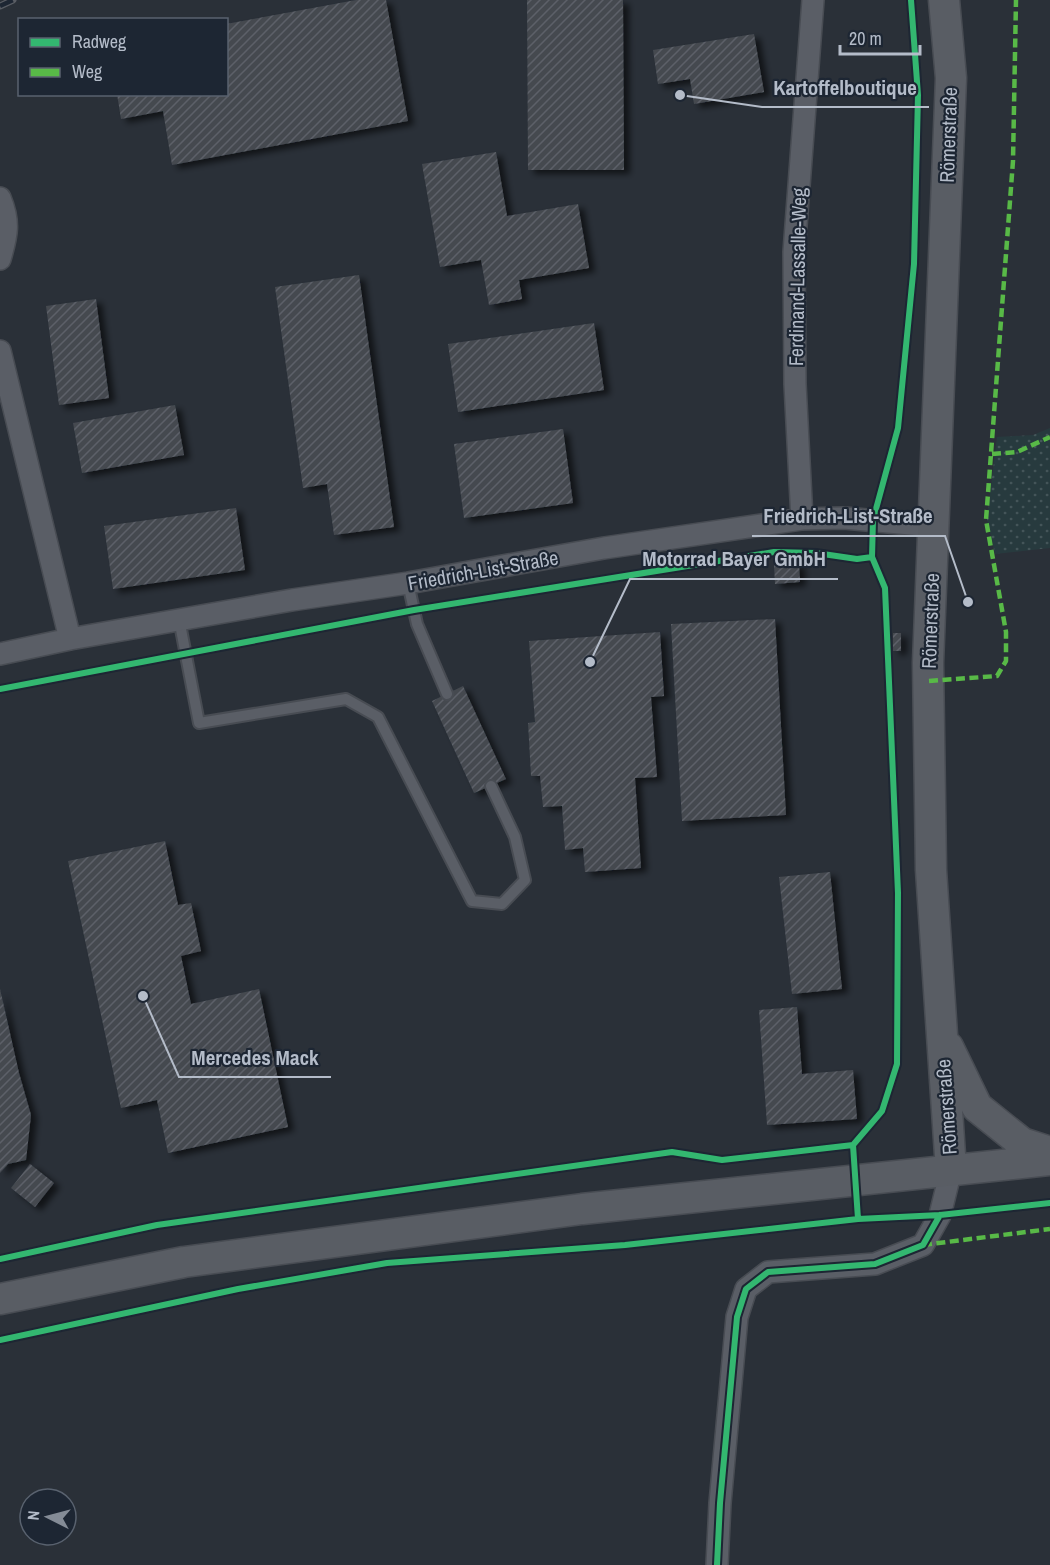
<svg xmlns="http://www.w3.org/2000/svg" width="1050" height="1565" viewBox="0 0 1050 1565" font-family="'Archivo Narrow',sans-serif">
<defs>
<pattern id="grass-dots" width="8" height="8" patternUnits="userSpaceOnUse" patternTransform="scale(1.5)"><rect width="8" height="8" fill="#273a3e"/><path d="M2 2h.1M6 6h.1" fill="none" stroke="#445559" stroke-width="1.8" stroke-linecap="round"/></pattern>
<pattern id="building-hatch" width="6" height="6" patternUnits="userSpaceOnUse" patternTransform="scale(1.5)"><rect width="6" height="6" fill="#444950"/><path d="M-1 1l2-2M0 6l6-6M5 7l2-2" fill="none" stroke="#5d6168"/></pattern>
<filter id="shadow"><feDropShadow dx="6" dy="4" stdDeviation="3" flood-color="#0009"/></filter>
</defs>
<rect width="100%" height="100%" fill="#2a3038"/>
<path fill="url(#grass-dots)" d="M1050,428V548L995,554L987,519L997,437L1033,435Z"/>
<path fill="url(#building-hatch)" filter="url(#shadow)" d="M356,0H386L408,121L172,165L163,111L121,119L117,94H226V24Z
M527,0H623L624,170H528Z
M754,34L764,92L694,104L690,79L658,84L653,50Z
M496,152L507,216L578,204L589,268L519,280L522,299L489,305L481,260L440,267L422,164Z
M359,275L394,527L334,535L327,484L303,488L275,287Z
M96,299L109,398L59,405L46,306Z
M594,323L604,390L458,412L448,344Z
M175,405L184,455L82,473L73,423Z
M563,429L573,503L464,518L454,444Z
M236,508L245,570L113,589L104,526Z
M799,563L800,582L775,584L774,565Z
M775,619L786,815L682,821L671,624Z
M660,632L664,696L651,697L657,777L635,778L641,868L585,872L583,848L565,850L562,806L543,807L540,776H531L528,723L535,722L529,641Z
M893,633H901V651H893Z
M463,686L506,779L474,793L432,701Z
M165,841L178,905L191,903L201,951L181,956L191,1004L259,989L288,1127L168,1153L157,1100L121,1108L68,861Z
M830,872L842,989L792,994L779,877Z
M0,989L19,1073L31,1115L26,1160L8,1164L0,1173Z
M797,1007L802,1074L853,1070L857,1119L767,1125L759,1010Z
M30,1164L54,1183L35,1207L11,1188Z"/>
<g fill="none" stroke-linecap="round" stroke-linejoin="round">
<g stroke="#484c53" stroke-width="14">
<path id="lane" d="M408,583L417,624L447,694
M179,619L199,723L346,699L378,717L472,901L502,904L525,880L515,837L491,786"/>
</g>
<g stroke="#484c53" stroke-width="24">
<path id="street" d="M0,198C10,222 7,235 0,259
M0,351L70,639
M802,519L795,384L794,252L813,0
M0,654L70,639L292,600L408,583L604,548L802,519L844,518L933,526
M717,1565L720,1503L737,1317L746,1289L768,1272L875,1264L923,1245L940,1215L951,1170"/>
</g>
<g stroke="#484c53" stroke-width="33">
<path id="secondary" d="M944,0L951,78L928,663L931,870L951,1170
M948,1047L977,1107L1022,1143L1050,1152
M0,1299L184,1262L582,1209L1050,1160"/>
</g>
<use href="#lane" stroke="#5a5e66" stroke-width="10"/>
<use href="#street" stroke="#5a5e66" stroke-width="21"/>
<use href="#secondary" stroke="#595d64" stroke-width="30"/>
<g stroke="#595d64" stroke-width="7">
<path id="rail" d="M0,6L13,0"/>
</g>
<use href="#rail" stroke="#1d2633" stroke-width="4.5" stroke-dasharray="14" stroke-linecap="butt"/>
<path stroke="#58b947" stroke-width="4.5" stroke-dasharray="9 4.5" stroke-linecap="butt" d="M992,454L1017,452L1050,437
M929,681L997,676L1006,661V632L986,520L1013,161L1016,0
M923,1245L1050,1229"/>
<g stroke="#1d2633" stroke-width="10">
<path id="cycleway" d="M0,689L414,610L774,552L816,553L857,559L872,557
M858,1219L853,1145L882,1111L897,1064L898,893L885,588L872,557L873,520L898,428L914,264L918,95L911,0
M0,1259L157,1225L672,1152L722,1160L853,1145
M0,1340L238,1289L387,1263L625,1245L858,1219L940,1215L1050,1203
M717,1565L720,1503L737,1317L746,1289L768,1272L875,1264L923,1245L940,1215"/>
</g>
<use href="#cycleway" stroke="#33b770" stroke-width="6"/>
</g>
<g text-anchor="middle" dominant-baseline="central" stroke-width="4.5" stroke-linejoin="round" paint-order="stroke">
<g font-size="20" fill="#b4bcc9" stroke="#1d2633">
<text transform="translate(948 135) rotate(-88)">Römerstraße</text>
<text transform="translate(797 277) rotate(-89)">Ferdinand-Lassalle-Weg</text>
<text transform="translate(483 570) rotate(-10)">Friedrich-List-Straße</text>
<text transform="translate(930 621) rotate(-88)">Römerstraße</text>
<text transform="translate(946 1107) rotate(-94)">Römerstraße</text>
</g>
</g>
<path fill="none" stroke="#b4bcc9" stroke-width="2" d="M680 95L762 107H929M968 602L945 536H752M590 662L630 579H838M143 996L179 1077H331"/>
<g fill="#b4bcc9" stroke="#1d2633" stroke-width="2">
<circle cx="680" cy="95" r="6"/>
<circle cx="968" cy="602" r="6"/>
<circle cx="590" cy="662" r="6"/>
<circle cx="143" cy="996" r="6"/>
</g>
<g font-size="21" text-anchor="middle" font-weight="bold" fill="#b4bcc9" stroke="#1d2633" stroke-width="4.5" stroke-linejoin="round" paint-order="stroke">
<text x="845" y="95">Kartoffelboutique</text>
<text x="848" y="523">Friedrich-List-Straße</text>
<text x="734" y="566">Motorrad Bayer GmbH</text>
<text x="255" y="1065">Mercedes Mack</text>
</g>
<rect x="18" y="18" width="210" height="78" fill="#1d2633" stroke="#59626f" stroke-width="1.5"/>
<rect x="30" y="38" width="30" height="9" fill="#33b770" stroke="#59626f" stroke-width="1.5"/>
<text x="72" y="48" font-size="18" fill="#b4bcc9">Radweg</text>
<rect x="30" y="68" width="30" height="9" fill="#58b947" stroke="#59626f" stroke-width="1.5"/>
<text x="72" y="78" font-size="18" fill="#b4bcc9">Weg</text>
<g transform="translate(48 1517) rotate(276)"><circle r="28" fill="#1d2633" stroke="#59626f" stroke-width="1.5"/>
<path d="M0-4.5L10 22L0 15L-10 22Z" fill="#848b96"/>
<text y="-9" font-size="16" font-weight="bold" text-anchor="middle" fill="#b4bcc9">N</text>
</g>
<path d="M840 45v9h80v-9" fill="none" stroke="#b4bcc9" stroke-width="3"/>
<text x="849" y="45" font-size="18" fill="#b4bcc9" stroke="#1d2633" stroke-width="4.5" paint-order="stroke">20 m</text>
</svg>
